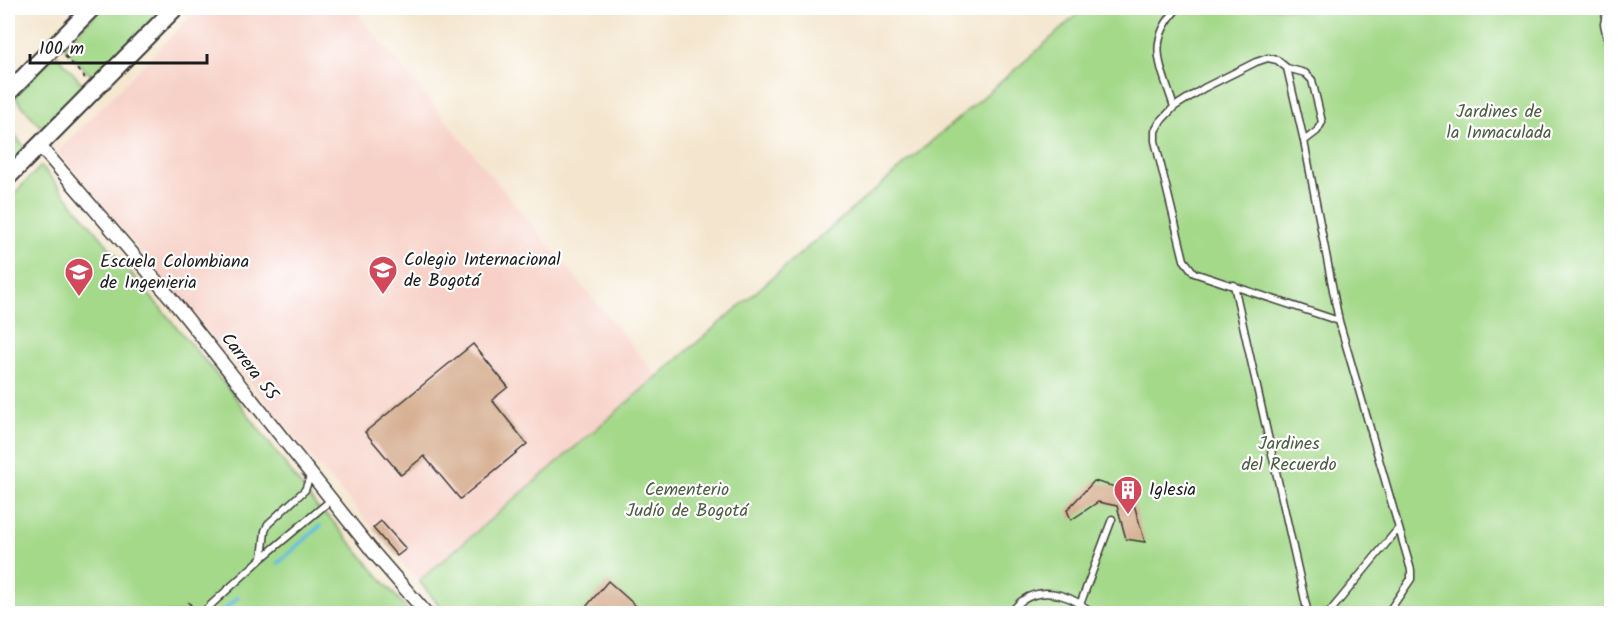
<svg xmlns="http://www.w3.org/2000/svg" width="1619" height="621" viewBox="0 0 1619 621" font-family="Kalam,sans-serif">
<rect width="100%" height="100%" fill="#fff"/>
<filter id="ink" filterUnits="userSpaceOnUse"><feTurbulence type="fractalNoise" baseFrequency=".0167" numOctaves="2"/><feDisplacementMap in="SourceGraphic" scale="12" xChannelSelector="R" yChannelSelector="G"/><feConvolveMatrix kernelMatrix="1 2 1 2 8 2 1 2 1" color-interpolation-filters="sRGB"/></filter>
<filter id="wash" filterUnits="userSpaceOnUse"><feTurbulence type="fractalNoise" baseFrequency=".008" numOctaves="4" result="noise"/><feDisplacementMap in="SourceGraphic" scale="24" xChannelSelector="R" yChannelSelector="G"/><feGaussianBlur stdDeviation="1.35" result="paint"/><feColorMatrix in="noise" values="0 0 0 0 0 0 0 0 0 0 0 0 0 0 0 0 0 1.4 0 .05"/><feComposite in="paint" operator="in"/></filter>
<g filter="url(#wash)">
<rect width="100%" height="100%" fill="#f4e6ce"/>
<path fill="#f7d1c7" d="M199,8H353L657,376L419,581L321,468L58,152Z"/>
<path fill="#a4d98a" stroke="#607a53" stroke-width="1.5" d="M102,8H167L96,81L64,47Z
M1084,8H1611V613L446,614L419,581L1039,49Z
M56,54L87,89L45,128L40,126L17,100L16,95Z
M8,126L25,148L8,170Z
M41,166L232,393L319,510L329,517L410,613H8V200Z"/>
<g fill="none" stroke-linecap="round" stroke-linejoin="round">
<path stroke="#60bdde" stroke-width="4" d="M278,563L320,526
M220,614L238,597"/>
</g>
<g id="blocks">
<path fill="#d0a380" d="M473,344L508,387L492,400L527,444L460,499L424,456L401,475L365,432Z
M1094,481L1130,491L1145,542L1126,539L1117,506L1098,502L1071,520L1067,510Z
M381,521L406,549L397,556L373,528Z
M608,581L645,614H580Z"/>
</g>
</g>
<g filter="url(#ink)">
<use href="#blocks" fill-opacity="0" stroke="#3c3a37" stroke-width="1.5"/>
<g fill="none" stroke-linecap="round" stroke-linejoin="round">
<g stroke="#3c3a37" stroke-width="9">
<path id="service" d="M1607,8L1604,24L1612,60
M1287,68L1304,141L1339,321L1411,570V579L1387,614
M1174,107C1161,66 1145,42 1178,8
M1304,141L1317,131L1322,122L1312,80L1305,73L1287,68L1277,60L1268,58L1256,62L1204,88L1174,107L1160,122L1155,131V141L1184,260L1194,273L1339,321
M1234,285L1308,614
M262,558L265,531L268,524L305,490L311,474
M1081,602L1112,519
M201,614L262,558L331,500
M1010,614C1014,609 1018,603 1023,600C1046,585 1075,597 1093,614
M1328,614L1398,529"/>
</g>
<g stroke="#3c3a37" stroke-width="15">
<path id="minor" d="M39,145L170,297L374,553L427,614"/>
</g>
<g stroke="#3c3a37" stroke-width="20">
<path id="secondary" d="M8,93L92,8
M8,177L175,8"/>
</g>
<path stroke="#3c3a37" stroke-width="2" stroke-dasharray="4.5 4.5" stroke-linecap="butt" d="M65,56L85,78
M188,602L194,608"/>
<use href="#service" stroke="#fff" stroke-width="6"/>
<use href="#minor" stroke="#fff" stroke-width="12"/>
<use href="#secondary" stroke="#fff" stroke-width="16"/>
</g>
</g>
<defs>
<g id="school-pin" transform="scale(1.5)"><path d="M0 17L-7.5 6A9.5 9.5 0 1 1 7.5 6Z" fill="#d1495b" stroke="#fff"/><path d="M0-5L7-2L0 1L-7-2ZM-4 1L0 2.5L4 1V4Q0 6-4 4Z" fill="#fff"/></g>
<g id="university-pin" transform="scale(1.5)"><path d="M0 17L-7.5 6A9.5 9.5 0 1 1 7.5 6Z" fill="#d1495b" stroke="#fff"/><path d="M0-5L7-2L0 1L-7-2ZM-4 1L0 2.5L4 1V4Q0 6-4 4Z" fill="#fff"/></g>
<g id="building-pin" transform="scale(1.5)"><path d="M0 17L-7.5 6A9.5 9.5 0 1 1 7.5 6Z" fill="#d1495b" stroke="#fff"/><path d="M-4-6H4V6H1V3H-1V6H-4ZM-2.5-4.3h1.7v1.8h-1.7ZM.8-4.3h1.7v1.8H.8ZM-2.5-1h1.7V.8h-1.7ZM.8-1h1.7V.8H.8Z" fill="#fff"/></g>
</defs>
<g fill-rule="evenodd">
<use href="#school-pin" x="383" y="270"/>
<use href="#university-pin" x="79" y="272"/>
<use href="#building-pin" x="1128" y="490"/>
</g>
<g text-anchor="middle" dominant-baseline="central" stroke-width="4.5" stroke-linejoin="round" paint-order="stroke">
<g font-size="18" fill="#4c5e42" stroke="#fff">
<text x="1499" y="112">Jardines de<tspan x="1499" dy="21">la Inmaculada</tspan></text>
<text x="1289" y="444">Jardines<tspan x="1289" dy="21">del Recuerdo</tspan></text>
<text x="687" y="490">Cementerio<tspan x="687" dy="21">Judío de Bogotá</tspan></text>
</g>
<g font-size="18" fill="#1c1c1c" stroke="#fff" text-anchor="start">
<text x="404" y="260">Colegio Internacional<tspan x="404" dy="21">de Bogotá</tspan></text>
<text x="100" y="262">Escuela Colombiana<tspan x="100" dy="21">de Ingenieria</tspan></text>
<text x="1149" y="490">Iglesia</text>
</g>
<g font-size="18" fill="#1c1c1c" stroke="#fff">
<text transform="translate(249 367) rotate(52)">Carrera 55</text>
</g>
</g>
<rect width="1619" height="621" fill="none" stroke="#fff" stroke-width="30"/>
<path d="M30 54v9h177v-9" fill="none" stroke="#1c1c1c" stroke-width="3"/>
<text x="39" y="54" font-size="18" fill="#1c1c1c" stroke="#ffffff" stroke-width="4.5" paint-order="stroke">100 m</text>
</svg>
